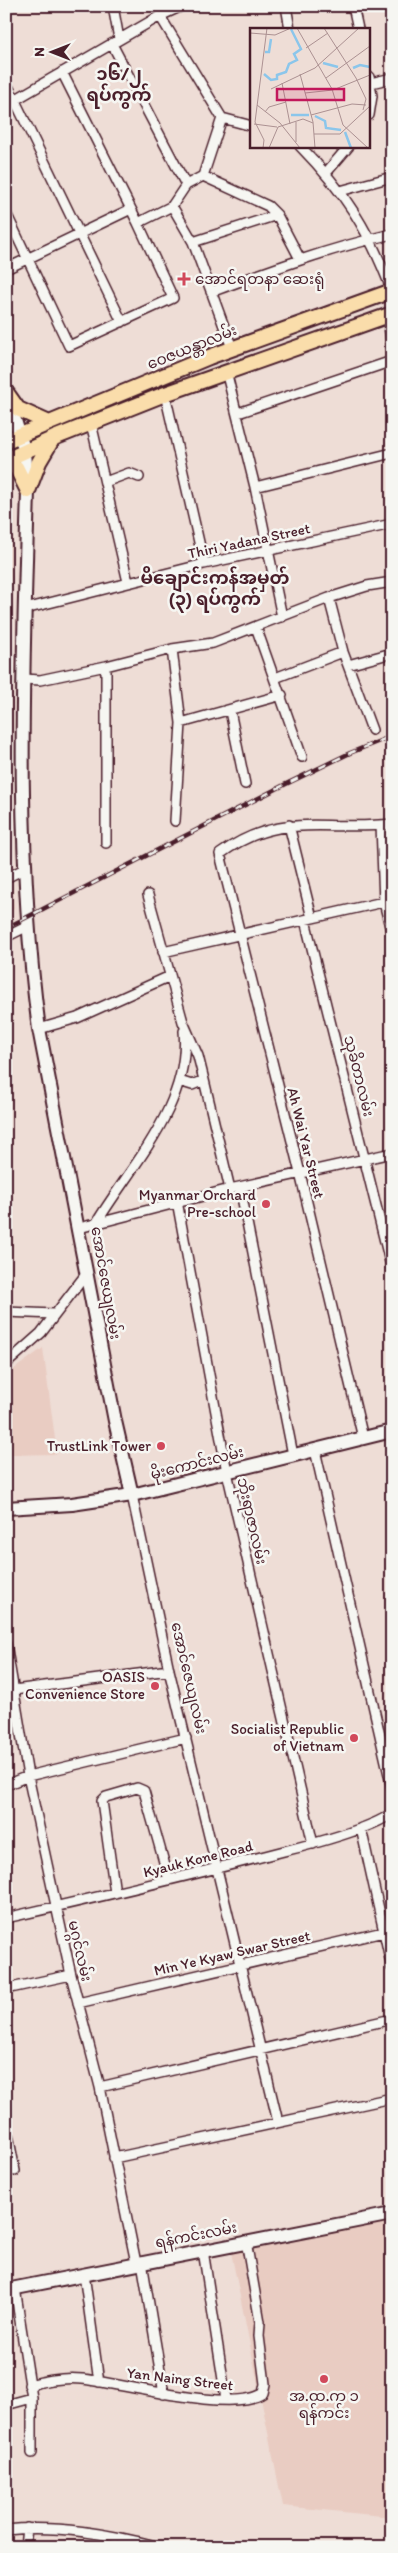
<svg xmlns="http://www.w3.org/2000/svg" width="398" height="2553" viewBox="0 0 398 2553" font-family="Itim,'Noto Sans Myanmar',sans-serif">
<rect width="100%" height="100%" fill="#eeddd6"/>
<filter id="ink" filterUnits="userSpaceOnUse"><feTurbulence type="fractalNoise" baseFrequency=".02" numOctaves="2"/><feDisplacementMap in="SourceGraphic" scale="10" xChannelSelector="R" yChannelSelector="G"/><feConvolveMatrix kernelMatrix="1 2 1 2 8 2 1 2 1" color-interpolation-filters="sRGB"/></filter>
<g filter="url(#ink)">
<path fill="#e9ccc2" d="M6,478L12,483L7,817L14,909L6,914Z
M43,1348L57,1454L6,1455V1375Z
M392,2222V2517L283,2506L231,2252Z"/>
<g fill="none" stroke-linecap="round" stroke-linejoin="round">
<g stroke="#4a1f2b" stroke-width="12">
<path id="street" d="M113,6L119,39
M286,6L290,29
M353,6L358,29
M160,16L222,118L252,126
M112,44L186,185
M369,77L372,96L369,115
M6,82L122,322
M371,83L392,78
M6,105L160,16L182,6
M300,146C345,192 369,230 392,291
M326,173L349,146
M203,176L268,206L277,215L300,259
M340,191L392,177
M172,206L193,242L232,348
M6,213L69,346L173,298L138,223L62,72
M138,223L172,206L186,185L203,176L222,118
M193,242L277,215
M6,269L131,209
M211,292C270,270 330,248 392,234
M388,315L392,352
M226,371L255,487L282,617
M165,394L204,564
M238,413L392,361
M91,423L128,582
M105,482L129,473L139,477
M255,487L392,453
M329,598L343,652L372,730
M25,609L204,564L392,524
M256,627L302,757
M172,649L181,723L175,821
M348,665L392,653
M275,678L343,652
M24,679L40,680L106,666L172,649L213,643L329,598L367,586L392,582
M230,711L245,784
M181,723L282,695
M289,825L312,918
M381,825L384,902L392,935
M106,843V666
M6,878L24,869
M148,895L183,1022L198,1056L204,1080L230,1189
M305,920L392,1270
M6,937L28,926
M163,952L392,900
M39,1029L77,1018L170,976
M179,1081L192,1085L204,1080
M240,1187L293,1455
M177,1201L227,1472L313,1844
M97,1222C132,1164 191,1104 184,1031
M79,1228L230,1189L392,1153
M6,1312L54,1314
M6,1364L41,1333L87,1273
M363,1438L300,1173L220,854C280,810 326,832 392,824
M315,1450L392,1788
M132,1495L169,1670L278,2122
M6,1644L28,1776L71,1975L100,2087L136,2263
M6,1691L169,1670
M6,1785L28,1776L186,1738
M361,1828L392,1968
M115,1893L102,1801L106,1797L137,1788L144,1791L169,1880
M6,1918C99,1897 192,1875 284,1851C309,1845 374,1828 392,1813
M6,1989L71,1975
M78,2003L392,1930
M100,2087L392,2019
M6,2124L15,2171
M114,2158L392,2098
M203,2250L226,2399
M142,2262L164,2394
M84,2274L99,2382
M15,2288L32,2398V2453
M29,2385C47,2380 64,2377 82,2379C120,2383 234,2414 263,2393L265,2384L259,2336L260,2322L246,2241
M6,2405L32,2398
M6,2530C59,2525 109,2534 160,2547
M25,2547L27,2528"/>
</g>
<g stroke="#4a1f2b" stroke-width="16">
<path id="secondary" d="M8,398L25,452L28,491C23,670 15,851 39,1029L115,1421L132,1495
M6,1508L72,1504L132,1495L392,1431
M6,2290L392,2214"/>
</g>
<g stroke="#4a1f2b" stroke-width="18">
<path id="primary" d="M6,392L18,409L49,423
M6,441L209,357L392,291
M6,460L54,438L165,394L392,314
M6,465L16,467L28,491
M28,491L39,462L52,440"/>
</g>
<use href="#street" stroke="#f6f6f2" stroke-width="9"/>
<use href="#secondary" stroke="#f6f6f2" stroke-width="12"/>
<use href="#primary" stroke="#faddab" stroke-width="14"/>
<g stroke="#4a1f2b" stroke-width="4.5">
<path id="rail" d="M6,928L284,785L350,753L392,736"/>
</g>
<use href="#rail" stroke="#f6f6f2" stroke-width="2.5" stroke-dasharray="8" stroke-linecap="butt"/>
</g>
</g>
<g fill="#d1495b" stroke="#f6f6f2" stroke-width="2">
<path d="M181.5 271.5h5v5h5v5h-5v5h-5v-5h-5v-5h5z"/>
<circle cx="266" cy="1204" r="5"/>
<circle cx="161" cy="1446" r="5"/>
<circle cx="155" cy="1686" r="5"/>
<circle cx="354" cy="1738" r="5"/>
<circle cx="324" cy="2379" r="5"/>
</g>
<g text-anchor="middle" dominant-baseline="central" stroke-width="5" stroke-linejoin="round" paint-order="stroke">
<g font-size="15" fill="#4a1f2b" stroke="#f6f6f2" text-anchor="end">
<text x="195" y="279" text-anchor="start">အောင်ရတနာ ဆေးရုံ</text>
<text x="256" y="1195">Myanmar Orchard<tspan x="256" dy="17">Pre-school</tspan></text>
<text x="151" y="1446">TrustLink Tower</text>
<text x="145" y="1677">OASIS<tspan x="145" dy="17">Convenience Store</tspan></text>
<text x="344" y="1729">Socialist Republic<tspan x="344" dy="17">of Vietnam</tspan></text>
<text x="324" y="2396" text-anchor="middle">အ.ထ.က ၁<tspan x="324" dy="17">ရန်ကင်း</tspan></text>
</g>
<g font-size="15" fill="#4a1f2b" stroke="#f6f6f2">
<text transform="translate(192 347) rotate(-22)">ဝေဇယန္တာလမ်း</text>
<text transform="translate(249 541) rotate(-12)">Thiri Yadana Street</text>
<text transform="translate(359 1076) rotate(76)">သုခိတာလမ်း</text>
<text transform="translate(306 1143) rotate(76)">Ah Wai Yar Street</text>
<text transform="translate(106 1283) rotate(80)">အောင်ဇေယျလမ်း</text>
<text transform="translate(197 1463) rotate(-14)">မိုးကောင်းလမ်း</text>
<text transform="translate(252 1521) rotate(77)">ဘိုးရာဇာလမ်း</text>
<text transform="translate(189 1678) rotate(77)">အောင်ဇေယျလမ်း</text>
<text transform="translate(198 1859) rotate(-14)">Kyauk Kone Road</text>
<text transform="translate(80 1951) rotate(77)">မဂ္ဂင်လမ်း</text>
<text transform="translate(232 1953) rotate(-13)">Min Ye Kyaw Swar Street</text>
<text transform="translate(196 2235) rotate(-11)">ရန်ကင်းလမ်း</text>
<text transform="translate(180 2379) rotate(7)">Yan Naing Street</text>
</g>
<g font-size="18" font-weight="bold" fill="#4a1f2b" stroke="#f6f6f2">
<text x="119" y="74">၁၆/၂<tspan x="119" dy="21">ရပ်ကွက်</tspan></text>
<text x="215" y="578">မိချောင်းကန်အမှတ်<tspan x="215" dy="21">(၃) ရပ်ကွက်</tspan></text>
</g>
</g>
<g transform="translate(250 28)">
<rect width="120" height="120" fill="#eeddd6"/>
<path fill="none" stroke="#8bc6eb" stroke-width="2.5" d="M15,24H19L21,11M73,35L88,39M103,40L110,37L120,39M14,46L21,52L27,51V47L36,44L39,36L47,32L44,26L51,21L41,1M41,87H59M65,88L75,93L76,100L91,102M95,104L101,120"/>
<path fill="none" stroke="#ac9192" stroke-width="1" d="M47,0L82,61L93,97L118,120M74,0L106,50L116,71L113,82M0,5L25,7L41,0M56,20L78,5M50,46L63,94L65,120M76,50L120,18M32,55L40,96M21,61L65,40L109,0M55,65L83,62L120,47M7,77L30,95L50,120M15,84L19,79L36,74M61,87L102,76L116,77M46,94V114M4,96L27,99M64,106H90L120,78M13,120L14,112L5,94L17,0M19,120L28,99L53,91L63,95"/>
<path fill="#c2185b" fill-opacity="0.15" stroke="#c2185b" stroke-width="2.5" d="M27,61H94V72H27Z"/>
<rect width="120" height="120" fill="none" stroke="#4a1f2b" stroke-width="2.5"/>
</g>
<rect width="398" height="2553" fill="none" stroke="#f6f6f2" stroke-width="25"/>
<rect x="12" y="12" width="373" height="2528" fill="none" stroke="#4a1f2b" stroke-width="2" filter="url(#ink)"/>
<g transform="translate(52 52) rotate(270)" stroke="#f6f6f2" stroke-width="4" paint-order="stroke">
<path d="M0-4L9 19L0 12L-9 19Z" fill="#4a1f2b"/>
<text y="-8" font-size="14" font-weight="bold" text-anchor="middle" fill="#4a1f2b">N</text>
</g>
</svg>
